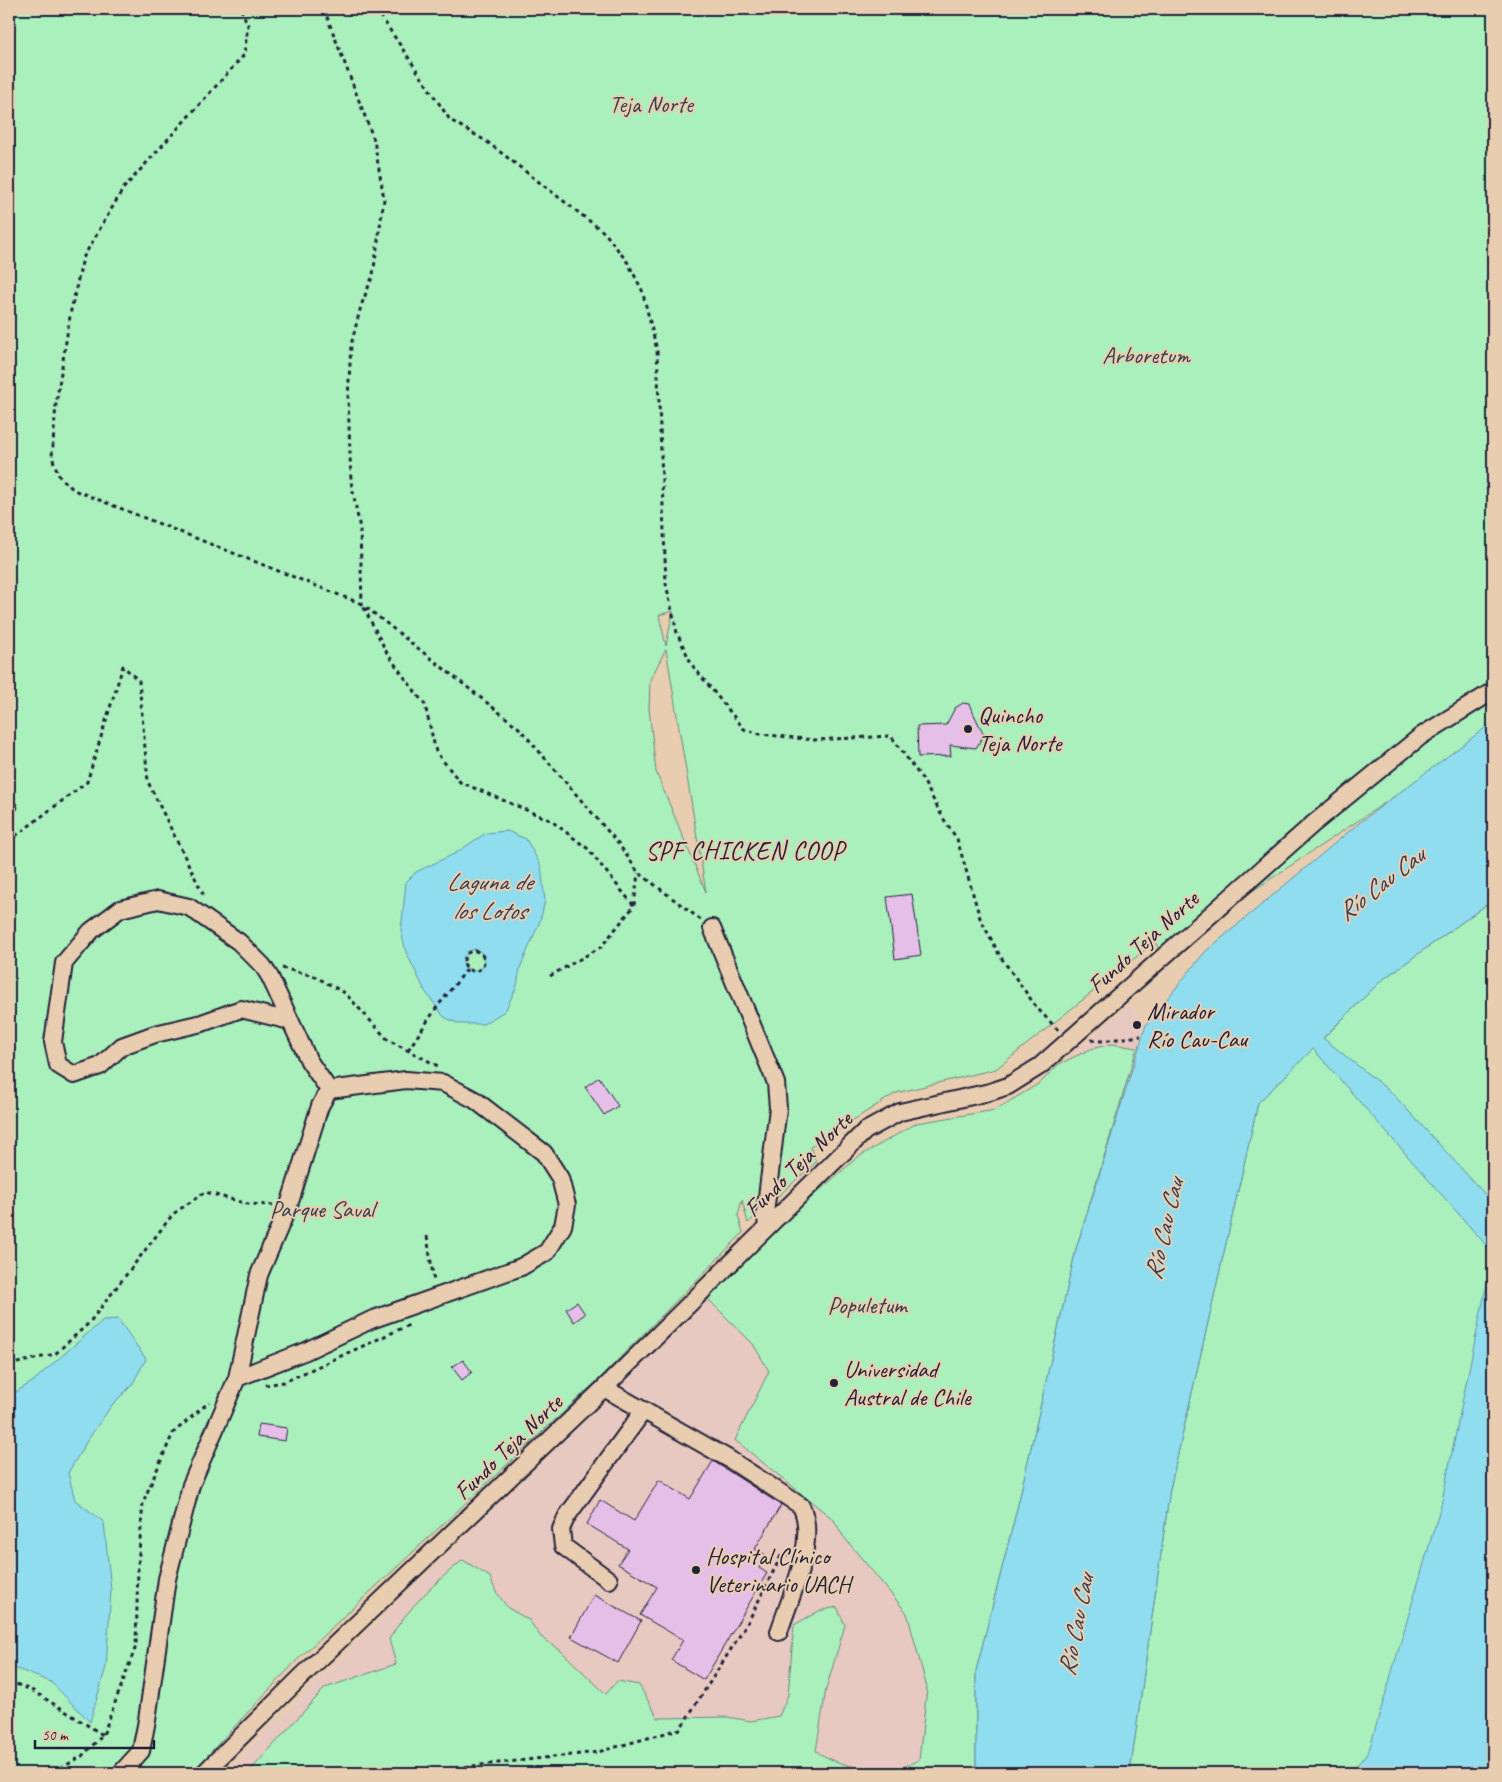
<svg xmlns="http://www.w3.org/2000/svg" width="1502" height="1782" viewBox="0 0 1502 1782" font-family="Caveat,sans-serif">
<rect width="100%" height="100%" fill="#e9cdb0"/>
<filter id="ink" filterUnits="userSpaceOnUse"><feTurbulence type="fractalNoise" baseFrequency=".02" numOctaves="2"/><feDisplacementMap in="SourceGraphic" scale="10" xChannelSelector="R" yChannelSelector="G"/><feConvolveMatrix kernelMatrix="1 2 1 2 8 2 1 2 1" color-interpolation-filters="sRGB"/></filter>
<g filter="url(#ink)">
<path fill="#e8c9c1" d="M1129,1005L1146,1025L1137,1048L976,1671V1773H227L254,1743L616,1390L769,1237L858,1157L917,1123L995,1110L1040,1083Z"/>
<path fill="#aaf0bc" stroke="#66897c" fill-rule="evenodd" d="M9,9H1493V726L1395,796L1161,952L1155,942L996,1069L896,1093L810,1147L816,1162L748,1223L742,1200L738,1215L743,1233L600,1378L298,1659L191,1773H9ZM673,611L666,646L659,615ZM666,649L706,892L656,772L649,709L650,680Z
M1493,900V1773H1130L1170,1489L1258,1103L1382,980Z
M1112,1044L1137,1048L1076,1249L1018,1505L976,1671V1773H248L325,1688L396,1664L389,1639C409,1607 433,1584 463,1560L490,1577L496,1592L508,1608L529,1620L541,1637L560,1650L606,1694L617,1681L639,1685L658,1718L727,1717L751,1721L779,1716L788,1695L794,1625L819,1611L837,1607L845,1625L826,1689L816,1751C835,1765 878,1775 901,1768C907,1766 913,1762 919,1760L927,1688L907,1613L843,1536L834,1520L735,1440L769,1371L753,1344L707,1298L798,1209L858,1157L917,1123L995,1110L1040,1083L1059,1064L1091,1049Z"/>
<path fill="#8fddee" stroke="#6392a6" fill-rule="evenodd" d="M1493,722V900L1382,980L1323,1038L1392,1093L1493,1203V1253L1313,1049L1258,1103L1170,1489L1130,1773H976V1671L1018,1505L1076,1249L1146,1025L1205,952L1359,823Z
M507,831L526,839L541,866L545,901L540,921L520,968L517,986L505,1011L483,1024H459L444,1017L425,991L406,952L401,931L406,882L416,872L454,854L486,833ZM474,949L481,952L485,962L482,968L476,971L466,968L463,961L468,952Z
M1493,1266V1773H1351L1369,1750L1441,1505L1485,1292Z
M118,1319L146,1359L132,1385L112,1405L87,1441L68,1473L75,1500L104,1522L111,1590L106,1667L90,1722L51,1682L9,1666V1396L32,1382L103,1320Z"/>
<path fill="#e6bfe8" stroke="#22223b" d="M963,703L969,704L984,735L976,748L950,745L951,756L918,757L917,726L946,725L955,708Z
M912,894L921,955L895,959L887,897Z
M599,1077L618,1106L604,1115L585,1087Z
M577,1302L585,1314L574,1322L566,1309Z
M463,1360L472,1372L462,1380L452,1367Z
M259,1424L287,1428L285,1441L257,1437Z
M713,1461L781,1505L755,1549L766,1555L759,1568L767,1573L704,1680L671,1660L683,1640L640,1615L657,1587L618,1564L628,1549L587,1524L600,1500L634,1521L659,1480L690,1499Z
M594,1595L641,1621L618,1663L571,1637Z"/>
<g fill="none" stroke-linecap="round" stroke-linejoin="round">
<g stroke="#22223b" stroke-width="20">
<path id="minor" d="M712,928L776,1083L778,1108L765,1213L767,1225
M290,1021L241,1009L202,1023L155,1034L122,1046L100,1066L74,1075L58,1065L53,1042L64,963L91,931L120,909L158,900L189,907L239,942L263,966L270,977L309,1061L329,1090
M604,1388L729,1459L801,1506C818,1540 790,1597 779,1632
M609,1580L563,1546L561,1529L567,1516L644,1410
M121,1773L141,1751L147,1720L167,1579L191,1485L237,1378L259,1275L289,1205L320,1106L329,1090L406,1080L443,1083L475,1100L544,1153L560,1178L567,1205L563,1226L547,1252L521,1267L371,1320L306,1351L237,1378
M204,1773L302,1676L604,1388L865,1131L900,1112L990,1092L1008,1086L1040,1066L1313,824L1421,736L1493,691"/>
</g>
<path stroke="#22223b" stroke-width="3" stroke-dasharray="4 4" stroke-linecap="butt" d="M241,9L248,25L244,55L123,189L83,258L71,310L56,404L52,457L59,476L74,490L362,604L388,655L425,705L436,752L460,782L550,820L587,848L634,906
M324,9L374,140L384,199L373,275L361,306L351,345L348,398L351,481L360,529L362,604L519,728L618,843L638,872L701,920
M376,9L450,120L486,141L605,233L628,263L642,290L657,350L666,584L677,633L692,665L744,729L760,734L814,740L891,736L923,780L943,818L957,839L980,918L1000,956L1037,1008L1059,1031
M9,812L18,803L9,835
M9,841L87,782L123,666L139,681L148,782L205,898
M464 961a10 10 0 1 1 20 0a10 10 0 1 1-20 0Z
M282,968L314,976L345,993L388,1040L438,1066
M550,976L601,947L634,906L638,873
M1091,1040L1101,1041L1141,1036
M408,1050L437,1007L468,968
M427,1236L434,1282
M9,1365L55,1354L89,1323L173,1214L205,1192L248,1204L273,1205
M265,1385L284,1382L409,1325
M9,1681L33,1691L103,1735
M21,1773L58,1770L82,1756L103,1735L136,1646L138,1566L143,1502L173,1433L209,1402
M409,1773L598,1752L680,1729L747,1624L781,1556L789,1554"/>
<use href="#minor" stroke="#e9cdb0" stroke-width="16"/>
</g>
</g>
<g fill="#22223b" stroke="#e9cdb0" stroke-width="2">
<circle cx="968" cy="729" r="5"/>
<circle cx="1137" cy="1025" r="5"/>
<circle cx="834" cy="1383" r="5"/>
<circle cx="696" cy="1570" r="5"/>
</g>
<g text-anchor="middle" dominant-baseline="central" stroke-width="4" stroke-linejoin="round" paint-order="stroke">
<g font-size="24" fill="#36414e" stroke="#e9cdb0">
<text x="651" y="104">Teja Norte</text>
<text x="1146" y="355">Arboretum</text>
<text x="322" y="1209">Parque Saval</text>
<text x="867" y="1305">Populetum</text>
</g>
<g font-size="24" fill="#22223b" stroke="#e9cdb0" text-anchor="start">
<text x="978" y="715">Quincho<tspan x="978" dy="28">Teja Norte</tspan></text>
<text x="1147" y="1011">Mirador<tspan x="1147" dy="28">Río Cau-Cau</tspan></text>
<text x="844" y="1369">Universidad<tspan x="844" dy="28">Austral de Chile</tspan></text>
<text x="706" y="1556">Hospital Clínico<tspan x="706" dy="28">Veterinario UACH</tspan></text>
</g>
<g font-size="24" fill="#22223b" stroke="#e9cdb0">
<text transform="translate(1143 942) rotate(-42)">Fundo Teja Norte</text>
<text transform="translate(798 1164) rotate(-44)">Fundo Teja Norte</text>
<text transform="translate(508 1447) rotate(-44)">Fundo Teja Norte</text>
</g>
<g font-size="25" letter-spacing="1" fill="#22223b" stroke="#e9cdb0">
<text x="745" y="851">SPF CHICKEN COOP</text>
</g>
<g font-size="25" font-style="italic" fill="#323e56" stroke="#e9cdb0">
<text x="489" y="882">Laguna de<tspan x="489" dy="29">los Lotos</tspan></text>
<text transform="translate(1381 884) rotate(-38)">Río Cau Cau</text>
<text transform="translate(1164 1229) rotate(-77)">Río Cau Cau</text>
<text transform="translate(1076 1625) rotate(-79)">Río Cau Cau</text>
</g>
</g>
<rect width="1502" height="1782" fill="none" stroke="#e9cdb0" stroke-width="30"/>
<rect x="15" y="15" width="1472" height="1752" fill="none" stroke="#22223b" stroke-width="2" filter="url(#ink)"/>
<path d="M35 1740v8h119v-8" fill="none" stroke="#22223b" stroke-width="2.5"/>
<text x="42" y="1740" font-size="15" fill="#22223b" stroke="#e9cdb0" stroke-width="4" paint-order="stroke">50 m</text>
</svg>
